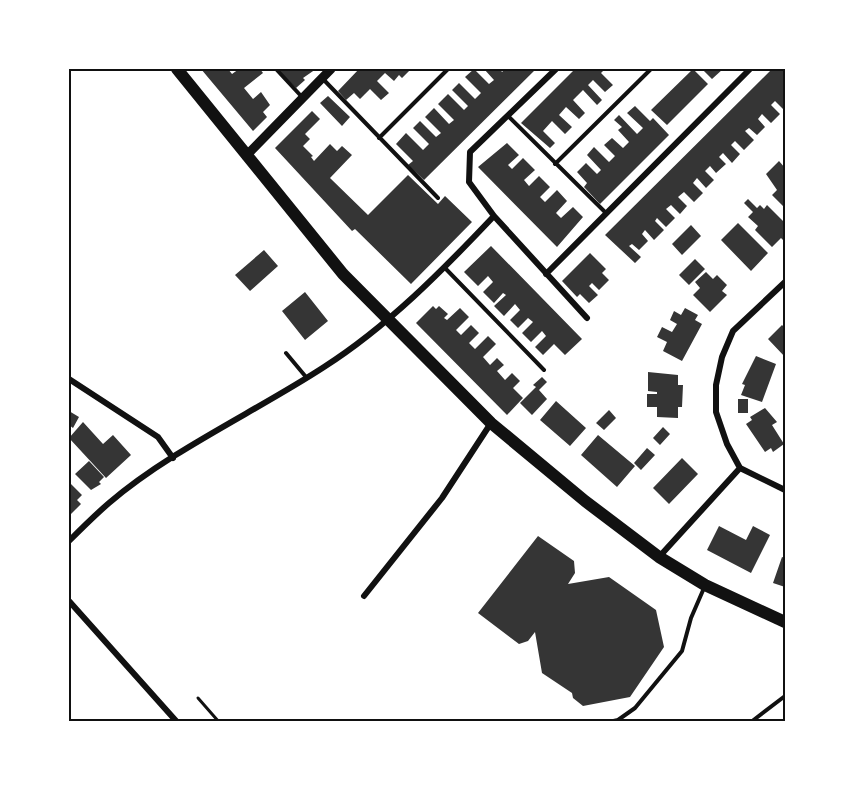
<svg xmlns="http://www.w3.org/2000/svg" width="854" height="791" viewBox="0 0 854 791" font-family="'Roboto Condensed',sans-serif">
<rect width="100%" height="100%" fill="#fff"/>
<path fill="#353535" d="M201,69H228L232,74L239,69H260L263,73L244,88L253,99L261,92L270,105L263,112L267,117L253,131Z
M280,69H316L303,78L305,80L296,88L279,71Z
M359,69H411L402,78L399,75L394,81L385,73L377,81L389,93L381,100L370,89L360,99L354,93L346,100L338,91Z
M474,69L489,84L494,80L484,69H500L502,72L505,69H536L424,180L408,165L413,161L396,144L406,133L423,150L429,144L413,128L420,121L436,137L441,133L425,117L434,108L449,124L454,120L438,104L448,94L464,110L468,106L452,90L459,83L475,99L481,93L465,77Z
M575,69H605L601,73L613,85L605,92L593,80L588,85L602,100L597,105L583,90L573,100L585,113L579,119L566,107L559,115L572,127L565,134L552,121L543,131L555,143L550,148L521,123Z
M693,69L708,84L667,125L651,110Z
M702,69H723L712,79Z
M772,69H785V107L783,109L775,101L771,105L780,114L771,123L762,114L758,119L765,127L757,135L749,128L745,131L754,140L744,150L735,141L731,145L740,154L732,163L723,153L719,157L726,164L716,173L710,166L705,171L714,180L706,188L697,178L693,183L703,193L694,202L684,192L678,197L687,206L680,214L671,205L666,209L675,218L666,227L657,218L655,221L664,230L654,240L645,230L642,234L648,241L639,250L632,244L629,246L641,257L635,263L605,235Z
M328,96L350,117L342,126L320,103Z
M635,106L650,121L653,118L669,135L600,204L584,187L587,183L577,172L586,163L597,174L601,170L587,155L594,147L609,162L615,156L604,145L612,138L623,148L629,142L618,130L622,127L614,120L619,115L637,134L643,128L627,113Z
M312,111L320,119L305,134L310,139L303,146L313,156L311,157L314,161L330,144L337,151L342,146L352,155L330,178L368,215L408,175L438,204L445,196L472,222L411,284L355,229L352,231L275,148Z
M507,143L519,155L508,165L512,169L523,158L535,170L524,180L529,186L539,176L550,187L540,197L545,202L557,190L567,201L556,213L561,218L573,207L583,217L557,247L478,167Z
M779,161L785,168V208L772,195L777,190L766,174Z
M748,199L757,208L760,205L764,209L767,205L785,223L783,240L781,238L772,247L755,230L758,226L748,217L753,212L744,203Z
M738,223L768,253L751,271L721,240Z
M691,225L701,236L682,255L672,244Z
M491,246L582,339L565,355L554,344L543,355L535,347L546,336L542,331L531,342L522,333L533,322L528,318L518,328L510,320L520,310L515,304L504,316L494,306L506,295L503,293L494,303L483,292L493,282L488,276L478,286L464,272Z
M264,250L278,266L250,291L235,275Z
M590,253L606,269L602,273L609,280L599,290L592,283L589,286L598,295L589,303L580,294L577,297L562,281Z
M695,259L705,269L689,285L679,275Z
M706,272L713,279L717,275L727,285L722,291L727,295L710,312L693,295L700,288L695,282Z
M305,292L328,321L305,340L282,311Z
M433,306L436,309L439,306L448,314L444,318L447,320L460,308L469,317L456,330L461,335L471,325L479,333L469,343L475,349L488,336L496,344L483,357L490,365L497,358L504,365L497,371L505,380L512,373L520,381L513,388L523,398L507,415L416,323Z
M685,308L698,315L695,320L702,324L682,361L663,351L667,342L657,337L662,327L672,332L677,324L670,320L674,311L681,315Z
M782,325L785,328V357L768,339Z
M756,356L776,364L762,402L741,395L745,385L742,384Z
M648,372L678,375V385H683L682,407H678V418L657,417V407H647V394H657V392L648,391Z
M542,377L547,382L539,390L547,399L532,415L520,403L536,387L533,385Z
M738,399H748V413H738Z
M556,401L586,428L570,446L540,420Z
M765,408L777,422L772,425L784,444L773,452L771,448L765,452L746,424L752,420L750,417Z
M609,410L616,418L604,430L596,423Z
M69,411L79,417L73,428L69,425Z
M83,422L103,444L113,435L131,455L106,478L69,438Z
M663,427L670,434L660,445L653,438Z
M598,435L635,466L617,487L581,455Z
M647,448L655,455L641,470L634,463Z
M682,458L698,474L669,504L653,488Z
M89,461L104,477L99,482L101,484L91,490L75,474Z
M69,482L82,495L77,500L81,504L69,516Z
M719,526L746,540L753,526L770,535L751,573L707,550Z
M538,536L574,561L575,573L568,584L609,577L656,610L664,647L630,697L583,706L573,698L572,693L542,673L535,632L528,641L519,644L478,613Z
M782,557L785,558V587L773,583Z"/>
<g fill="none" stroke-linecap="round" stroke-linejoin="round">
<path stroke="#111" stroke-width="3" d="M198,698L219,722"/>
<path stroke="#111" stroke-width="4" d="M276,69L302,97
M322,78L438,198
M508,116L606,213
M379,138L448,69
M555,164L651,69
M445,268L544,370
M286,353L306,377
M609,722L618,720L635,708L682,651L691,618L704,588
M751,722L785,696"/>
<path stroke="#111" stroke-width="6" d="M556,69L470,152L469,182L494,216L587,318
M546,274L750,69
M785,282L733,331L722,357L716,385V412L727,444L740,468L785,490
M69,379L158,437L173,458
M69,541C82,528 95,515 109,503C171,450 255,412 324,367C388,326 442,271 494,216
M659,557L740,468
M364,596L442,498L491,423
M69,601L177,722"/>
<path stroke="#111" stroke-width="9" d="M246,156L331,69"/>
<path stroke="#111" stroke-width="12" d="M177,69L343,274L491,423L585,501L659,557L705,585L785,622"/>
</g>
<rect width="854" height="791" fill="none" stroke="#ffffff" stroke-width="141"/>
<rect x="70" y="70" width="714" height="650" fill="none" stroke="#111" stroke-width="2"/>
</svg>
